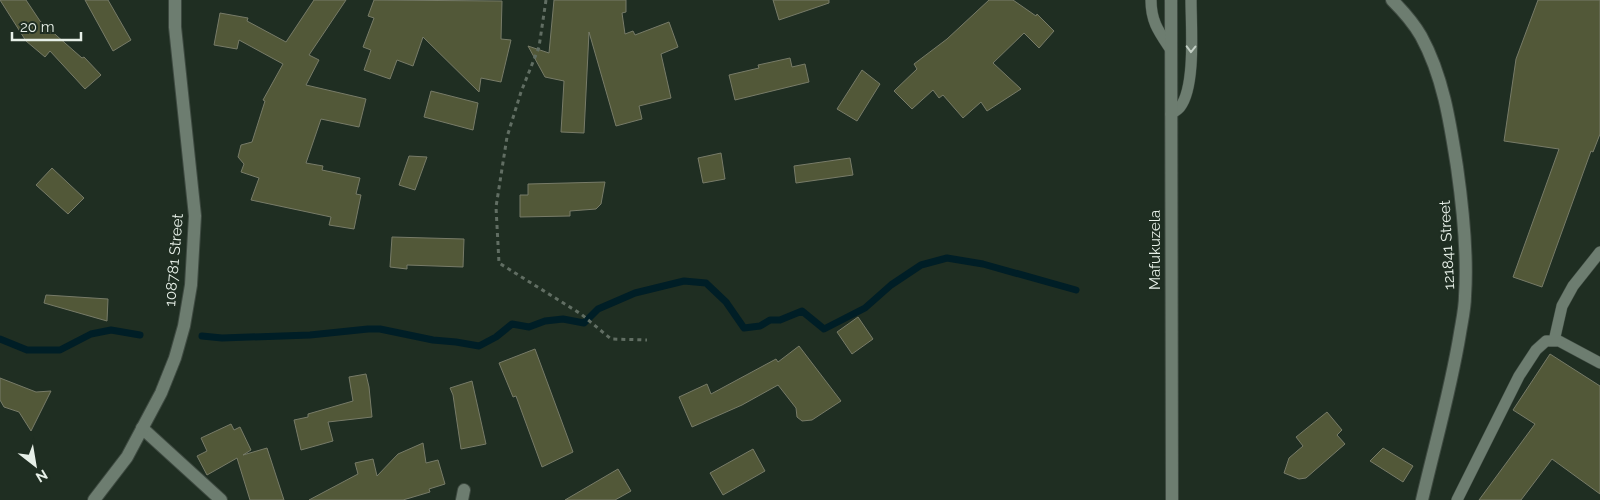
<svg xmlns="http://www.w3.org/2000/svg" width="1600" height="500" viewBox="0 0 1600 500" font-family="Raleway,sans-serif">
<rect width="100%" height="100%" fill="#1f2e22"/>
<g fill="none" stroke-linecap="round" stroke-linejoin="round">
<path stroke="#001e26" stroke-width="7" d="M202,336L222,338L310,335L368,329H380L433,340L456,342L479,346L496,337L512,324L529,327L545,321L563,319L584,323L598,309L635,293L684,281L706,283L726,302L744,328L760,326L770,320H780L802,311L824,329L865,308L891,285L921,265L947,258L983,264L1076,290
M0,339L27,350H60L91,334L111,330L140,335"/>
</g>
<path fill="#525838" stroke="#777b68" d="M0,0H26L40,21L82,58L84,57L101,75L85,89L50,51L45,57L26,41Z
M85,0H108L131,40L113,51Z
M314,0H346L309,55L319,60L306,85L366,99L359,127L321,119L306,163L323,166L322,170L360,178L356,194L361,195L354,229L329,225L331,217L251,200L259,178L241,172L244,164L238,157L241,145L252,142L265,101L263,100L283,64L239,40L237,49L214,45L220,13L248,18L247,21L286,42Z
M374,0L502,1L501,39L511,40L501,82L481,78L479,92L423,37L413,66L397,60L390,79L364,70L371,50L363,47L374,18L368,16Z
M554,0H626V12L622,13L625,34L633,31L635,35L669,22L678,47L661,54L671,98L639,106L642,119L616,126L589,32L584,133L561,132L564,81L545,77L528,46L549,53Z
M773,0H829V3L779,20Z
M989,0H1013L1036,16L1037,14L1054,31L1039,48L1024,33L993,63L1021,89L987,111L981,102L963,118L943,95L939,98L933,90L912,109L894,91L917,69L914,64L947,39Z
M1538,0H1600V134L1593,152L1591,151L1542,287L1513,277L1559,149L1504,141L1516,59Z
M790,58L792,67L805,64L809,82L735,100L729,75L759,68L758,65Z
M862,70L880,84L857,121L837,109Z
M431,91L478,103L473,130L424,117Z
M721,153L725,179L703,183L698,158Z
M409,156L427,157L415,190L399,185Z
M850,158L853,175L796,183L794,166Z
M52,168L84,198L68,214L36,185Z
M605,182L601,204L596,209L570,211V216L520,217V195H528V184Z
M392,237L464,239L463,267L407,265V269L390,267Z
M46,295L108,299L107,321L44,303Z
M858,317L873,339L852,354L837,332Z
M799,346L841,401L812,420L802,421L797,417L796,408L778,385L742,405L692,427L679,397L707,384L711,394L776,359L778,362Z
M535,349L573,452L542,467L516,396L513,397L499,363Z
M1550,354L1600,386V494L1552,459L1521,500H1479L1535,424L1513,410Z
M366,374L369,387L372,417L328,422L333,441L301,450L294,420L308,417V414L353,401L349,377Z
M0,378L36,392L51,391L31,431L19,412L4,407L0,400Z
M472,381L486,444L461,449L453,395L450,388Z
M1327,412L1342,430L1337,435L1345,444L1306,478L1299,479L1284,473L1289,458L1303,446L1296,437Z
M231,424L234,430L240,427L251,450L243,455L267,448L284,500H250L237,458L207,475L197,456L207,451L201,438Z
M423,443L426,463L438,460L445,484L429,489L430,492L403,500H309L358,474L355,463L373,459L377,476L398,454Z
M1383,448L1413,466L1403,482L1370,461Z
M753,449L765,471L723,495L710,473Z
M618,469L631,491L615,500H565Z"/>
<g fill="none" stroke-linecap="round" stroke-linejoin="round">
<g stroke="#3e4a41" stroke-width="12">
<path id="service" d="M1151,0C1151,22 1159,32 1171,50
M1171,114C1174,112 1178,110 1180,107C1196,87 1191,25 1191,0
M1554,341L1562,306L1573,286L1600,252
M1457,500L1519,376L1536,350L1546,341H1559L1600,363"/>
</g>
<g stroke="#3e4a41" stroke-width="14">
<path id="minor" d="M1392,0C1403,11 1413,22 1421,36C1443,76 1450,122 1457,167C1463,209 1468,253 1465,296C1465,308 1462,321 1460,333C1451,389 1435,444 1422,500
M142,428L221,500
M462,500L464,490"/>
</g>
<g stroke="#3e4a41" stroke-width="14">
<path id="tertiary" d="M94,500L127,457L161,393L175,358L184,326L191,285L195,216L175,27V0"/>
</g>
<g stroke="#3e4a41" stroke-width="14">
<path id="secondary" d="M1171,0L1172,500"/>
</g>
<path stroke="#616e63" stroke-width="3" stroke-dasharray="4 4" stroke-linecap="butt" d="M546,0L539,47L521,92L507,137L496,207L499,263L581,314L611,339L647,340"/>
<use href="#service" stroke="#6d7d70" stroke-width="11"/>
<use href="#minor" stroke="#6d7d70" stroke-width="12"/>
<use href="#tertiary" stroke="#6d7d70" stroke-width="12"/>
<use href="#secondary" stroke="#6d7d70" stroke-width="12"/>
</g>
<defs><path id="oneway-chevron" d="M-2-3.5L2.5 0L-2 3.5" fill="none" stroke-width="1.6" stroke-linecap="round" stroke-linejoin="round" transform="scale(1.25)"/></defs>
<use stroke="#c2cec4" href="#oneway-chevron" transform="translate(1191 49) rotate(91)"/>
<g text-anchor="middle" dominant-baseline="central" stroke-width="4" stroke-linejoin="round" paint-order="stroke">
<g font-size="15" fill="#e7f0e8" stroke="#1f2e22">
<text transform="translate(1447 245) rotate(-93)">121841 Street</text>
<text transform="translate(1155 250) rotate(-90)">Mafukuzela</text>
<text transform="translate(174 260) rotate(-85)">108781 Street</text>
</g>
</g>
<g transform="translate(35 465) rotate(149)" stroke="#1f2e22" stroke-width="4" paint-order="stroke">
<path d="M0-4L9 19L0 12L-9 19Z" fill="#e7f0e8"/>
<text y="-8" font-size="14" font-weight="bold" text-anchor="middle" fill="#e7f0e8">N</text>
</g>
<path d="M12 32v8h69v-8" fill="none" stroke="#e7f0e8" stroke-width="2.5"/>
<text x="20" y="32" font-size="15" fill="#e7f0e8" stroke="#1f2e22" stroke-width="4" paint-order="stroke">20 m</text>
</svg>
